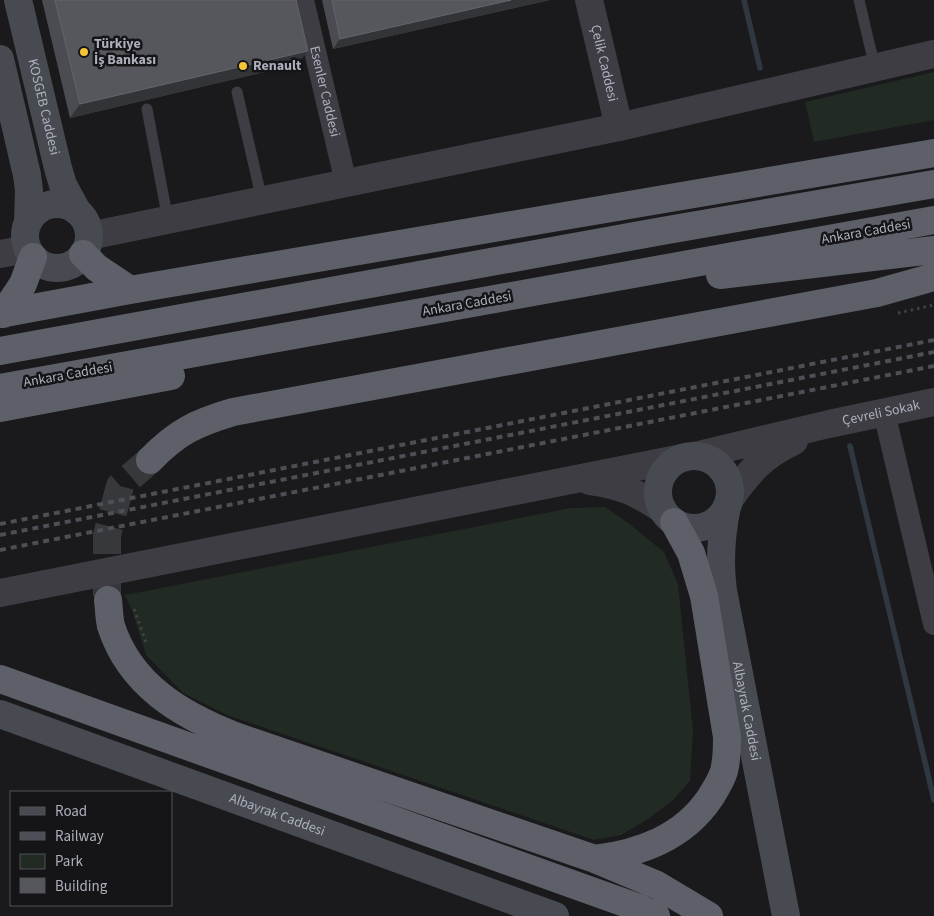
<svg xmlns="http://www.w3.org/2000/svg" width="934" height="916" viewBox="0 0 934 916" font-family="'Source Sans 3',sans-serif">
<rect width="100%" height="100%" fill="#1a1a1c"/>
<path fill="#212a23" d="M934,72V120L814,142L805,102Z
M605,507L627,522L664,552L678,584L693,731L690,781L673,800L648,819L621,835L594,840L227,715L183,693L146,655L132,610L125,595L571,508Z"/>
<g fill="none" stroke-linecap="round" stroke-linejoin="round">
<path stroke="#2f3841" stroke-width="5.5" d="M744,0L760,68
M850,446L934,800"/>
<path stroke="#37383c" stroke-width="28" stroke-dasharray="28 14" stroke-linecap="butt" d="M107,596V535L120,486L150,460"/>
<path stroke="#404248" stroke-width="3" stroke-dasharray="2.5 4" stroke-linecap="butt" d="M898,313L934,305
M134,609L147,645"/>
<path stroke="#3d3d43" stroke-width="11" d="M859,0L875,68
M237,92L262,200
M147,109L168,220"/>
<g stroke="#3d3d43" stroke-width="22">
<path id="s1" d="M303,0L346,183"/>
<path d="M884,412L934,624"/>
</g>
<g stroke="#3d3d43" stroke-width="28">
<path id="s2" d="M589,0L619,127"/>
<path d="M89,236L619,127L934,54"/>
<path d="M0,254L28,249"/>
<path id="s3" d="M694,456L829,424L934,402"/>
<path d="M590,481C621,485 638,493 663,510"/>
<path d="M729,500C749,472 762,456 794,441"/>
<path d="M0,593L682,458"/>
</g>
<g stroke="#484a51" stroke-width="28">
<path id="s4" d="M18,0L58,168L63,185L77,211"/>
<path d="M0,59L27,175L29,190L28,222"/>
<circle cx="57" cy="236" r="32"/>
<circle cx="694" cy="492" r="36"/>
<path id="s5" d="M727,506C721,535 719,562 723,591L786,916"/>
<path id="s6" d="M0,714L555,916"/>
</g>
<path stroke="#5e6069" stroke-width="28" d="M83,254L97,268L130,290
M720,275L934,250
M0,314L130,290L934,153
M3,314L23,284L33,257
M0,351L662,231L934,184
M0,388L934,220
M0,408L171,376
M150,460C177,432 196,423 233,412L877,293L934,277
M108,600C109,608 109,618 111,626C130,685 181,715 235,736L595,859L657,885L709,916
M0,679L639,908L656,916
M595,859C640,853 683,838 710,798C715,790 721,781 724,771C727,760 727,748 727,737L704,596L691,553L674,522"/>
<path stroke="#4d4f56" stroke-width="4" stroke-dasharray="6 5" stroke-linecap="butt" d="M0,524L934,340
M0,535L934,352
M0,550L934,366"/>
</g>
<path fill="#4b4c51" d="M42,0H296L298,64L70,118Z
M322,0H550L333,49Z"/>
<path fill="#333437" d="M511,0H550L333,49L340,39Z
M308,51L298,64L70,118L80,104Z"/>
<path fill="#56575d" stroke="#63656c" d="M55,0H296L308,51L80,104Z
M332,0H511L340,39Z"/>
<g fill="#f6c437" stroke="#151517" stroke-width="2">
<circle cx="84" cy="52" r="5"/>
<circle cx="243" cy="66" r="5"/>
</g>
<g text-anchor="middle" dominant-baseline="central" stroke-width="5" stroke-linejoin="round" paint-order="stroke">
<g font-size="14" font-weight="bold" fill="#acb0bc" stroke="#151517" text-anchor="start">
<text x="94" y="44">Türkiye<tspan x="94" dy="16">İş Bankası</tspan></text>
<text x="253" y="66">Renault</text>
</g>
<g font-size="14" fill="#acb0bc" stroke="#151517">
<text stroke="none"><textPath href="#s2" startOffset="65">Çelik Caddesi</textPath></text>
<text stroke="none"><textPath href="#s1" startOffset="94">Esenler Caddesi</textPath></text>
<text stroke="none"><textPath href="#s4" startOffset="110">KOSGEB Caddesi</textPath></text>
<text transform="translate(866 232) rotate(-10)">Ankara Caddesi</text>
<text transform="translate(467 304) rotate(-10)">Ankara Caddesi</text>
<text transform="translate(68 375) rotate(-10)">Ankara Caddesi</text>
<text stroke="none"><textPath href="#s3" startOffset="192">Çevreli Sokak</textPath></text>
<text stroke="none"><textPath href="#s5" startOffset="208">Albayrak Caddesi</textPath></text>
<text stroke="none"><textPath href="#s6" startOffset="295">Albayrak Caddesi</textPath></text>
</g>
</g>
<rect x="10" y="791" width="162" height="115" fill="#151517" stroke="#515359"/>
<rect x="20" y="807" width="25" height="8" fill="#484a51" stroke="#515359"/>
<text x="55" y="816" font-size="15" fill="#acb0bc">Road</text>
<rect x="20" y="832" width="25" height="8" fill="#4d4f56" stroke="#515359"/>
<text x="55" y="841" font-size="15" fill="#acb0bc">Railway</text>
<rect x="20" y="854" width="25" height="15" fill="#212a23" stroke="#515359"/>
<text x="55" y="866" font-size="15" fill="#acb0bc">Park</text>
<rect x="20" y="878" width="25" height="15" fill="#56575d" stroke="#515359"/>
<text x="55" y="891" font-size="15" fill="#acb0bc">Building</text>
</svg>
